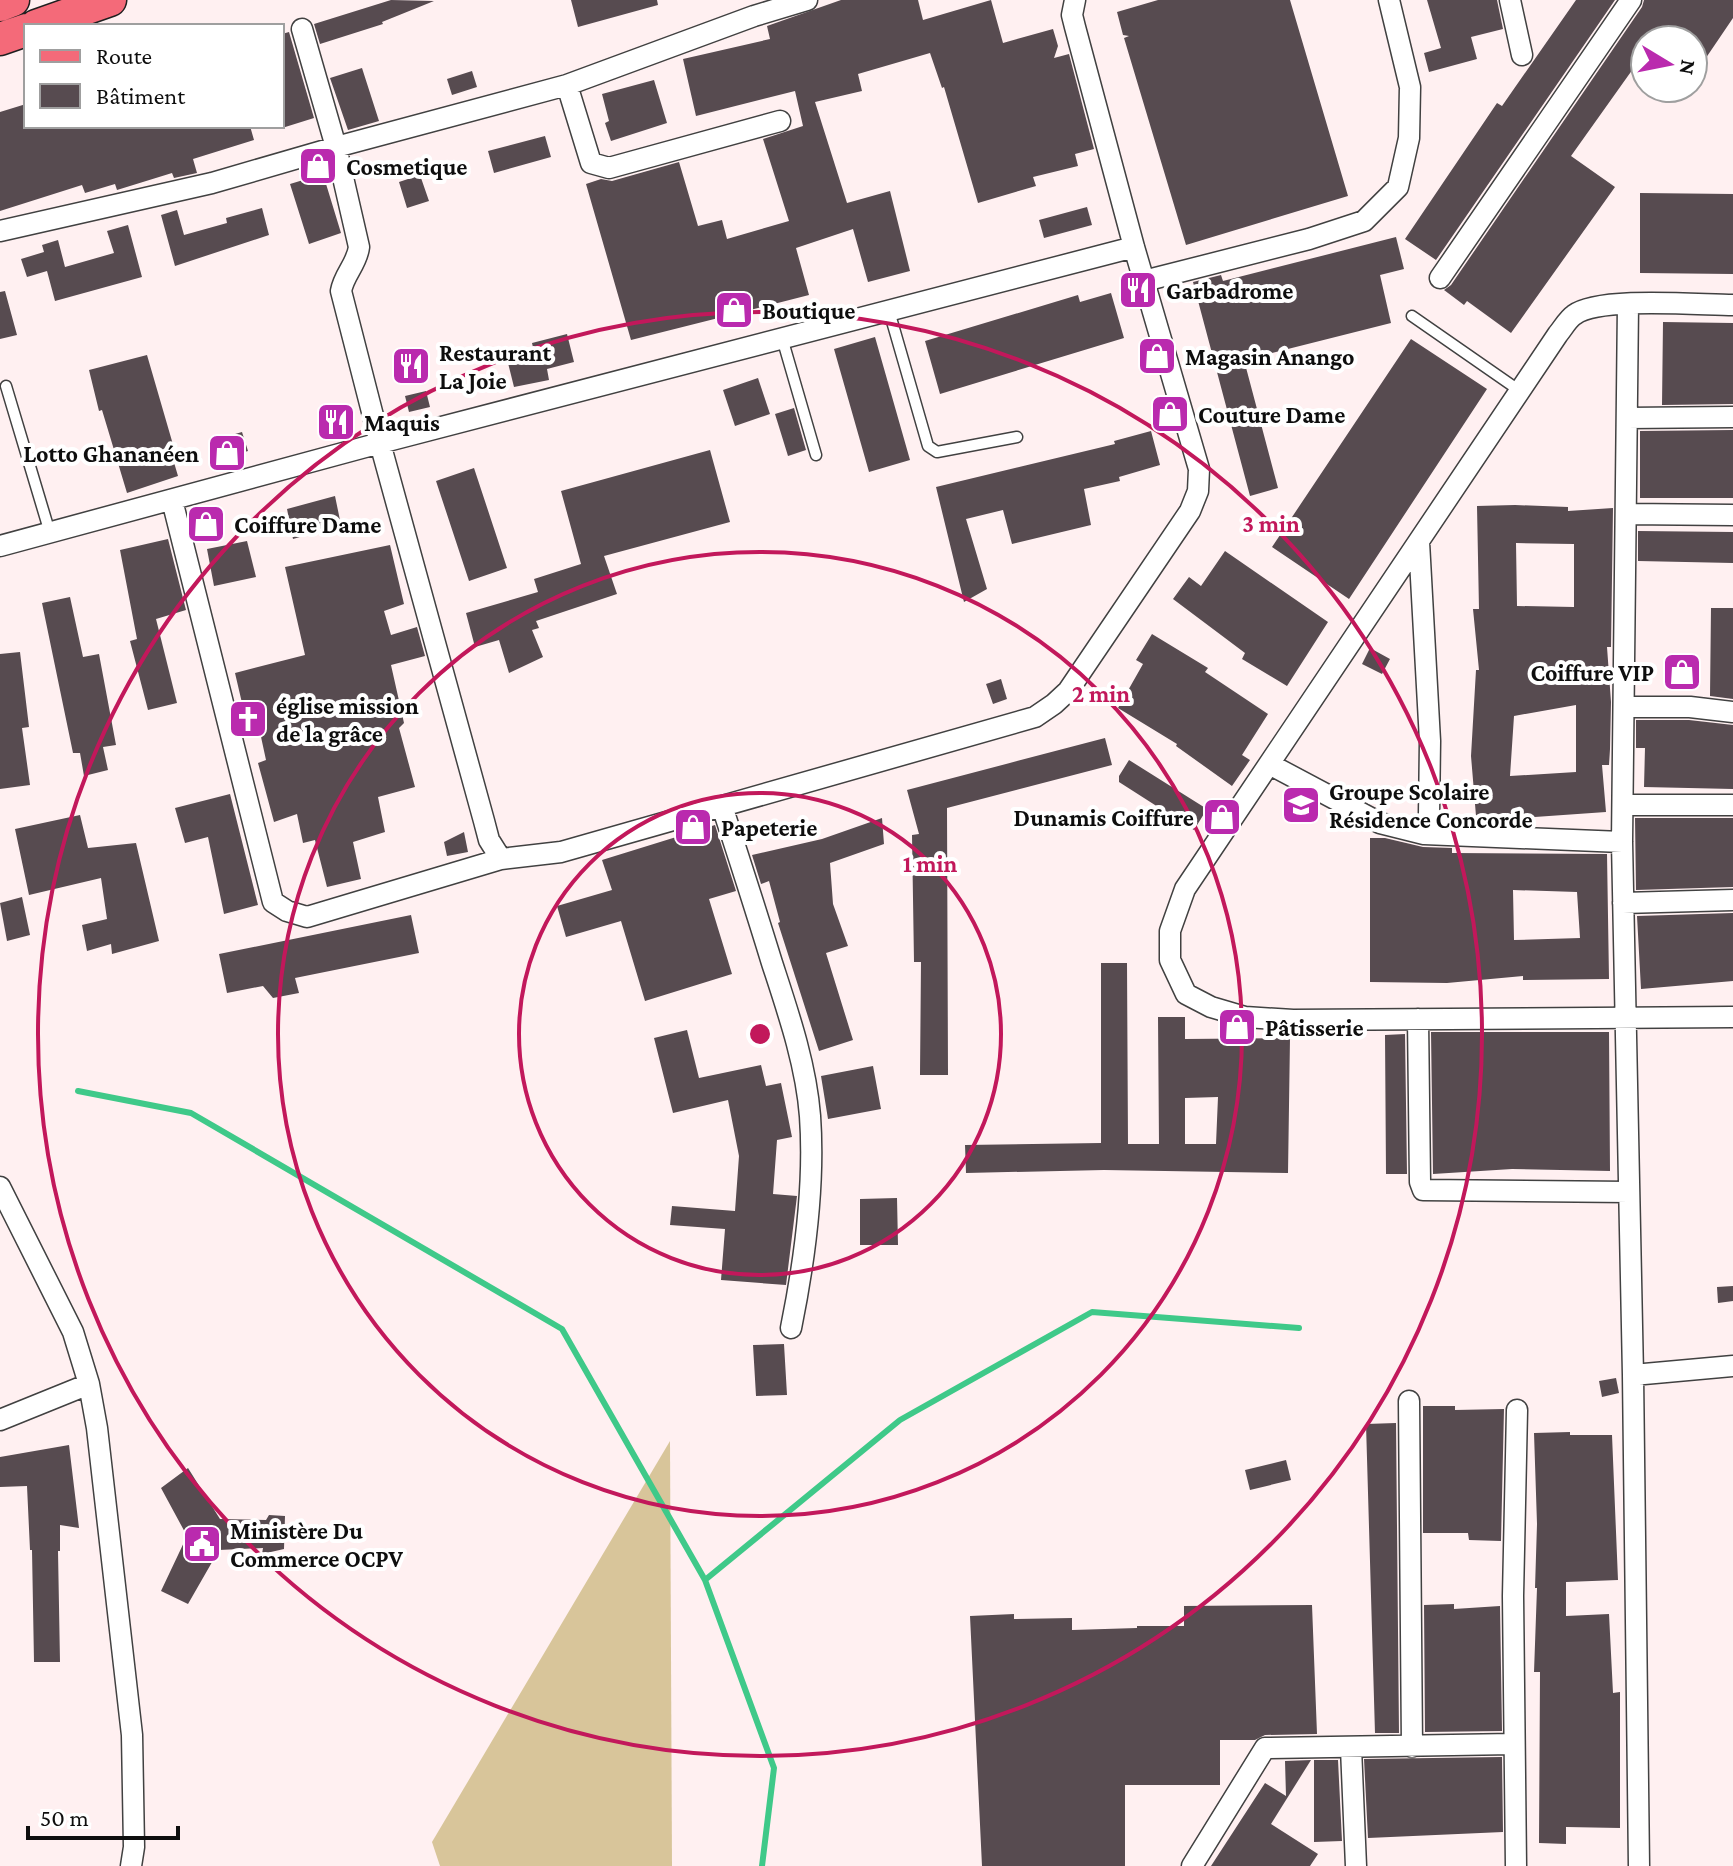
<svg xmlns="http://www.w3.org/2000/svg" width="1733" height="1866" viewBox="0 0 1733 1866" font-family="'Crimson Pro',serif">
<rect width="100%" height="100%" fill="#fff0f1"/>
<path fill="#d8c59a" d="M670,1441L672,1866H440L432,1842Z"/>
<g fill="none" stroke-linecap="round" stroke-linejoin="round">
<path stroke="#3fc989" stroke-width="6" d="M78,1091L191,1113L562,1329L705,1580L774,1768L762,1866
M705,1580L900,1420L1092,1312L1299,1328"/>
</g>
<path fill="#574b50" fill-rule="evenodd" d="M391,0L434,1L382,22L383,24L320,44L314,24Z
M571,0H657L658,5L578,27Z
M841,0H918L923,20L991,0L1003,43L1053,29L1058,46L1054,58L1069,54L1094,149L1075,154L1078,166L1033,177L1036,186L978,203L944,87L942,88L930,53L858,74L862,91L815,102L847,203L890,191L910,271L868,282L853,229L796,248L809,295L631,340L586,184L601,179L612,181L679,162L698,226L722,220L727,239L789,221L763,139L803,126L795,91L696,116L683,59L770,39L767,26Z
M1158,0H1290L1348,196L1186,245L1124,38L1129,36L1123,35L1117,12Z
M1427,0H1497L1503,29L1471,37L1477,59L1429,72L1424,53L1441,48Z
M1576,0H1615L1436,260L1405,239L1497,103L1502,106Z
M1644,0H1733V18L1693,77V40H1645V52L1571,156L1615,187L1511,333L1467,301L1464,305L1444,290L1451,285L1642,7Z
M289,32L314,118L282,128V34Z
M362,68L379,121L348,130L330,78Z
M472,71L477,87L452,95L447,79Z
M654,80L667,123L611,141L605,123L609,121L602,94Z
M26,104V126H250L254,140L193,159L197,173L174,178L172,173L117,190L115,184L85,193L82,185L0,211V112Z
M545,136L551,157L494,173L488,151Z
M323,174L341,233L309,244L290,184Z
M420,175L429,201L407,208L399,182Z
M1640,193L1733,194V274L1640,273Z
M1087,207L1092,225L1044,238L1039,220Z
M262,208L269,235L175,266L161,215L177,210L184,235L227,223L226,218Z
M128,225L142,277L55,301L47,271L27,277L21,259L44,252L42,245L58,240L65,267L114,253L107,231Z
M1396,237L1404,269L1380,275L1391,323L1244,360L1278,488L1250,496L1193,282L1221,275L1223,281Z
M5,291L17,335L0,339V292Z
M1111,293L1124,338L940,394L925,341L1078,295L1080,302Z
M1663,322L1733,323V404L1662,405Z
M567,334L574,362L547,369L549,380L514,387L508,363L535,356L532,343Z
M875,337L910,460L869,472L834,349Z
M1411,339L1487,389L1349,599L1272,547Z
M147,355L174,448L170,449L178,476L127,493L102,410L99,411L89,370Z
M758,378L770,414L735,426L723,390Z
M426,391L430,407L409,412L405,396Z
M794,408L806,450L788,456L775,414Z
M1733,430V498H1640V431Z
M1151,431L1160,465L1119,477L1120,481L1084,489L1091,525L1012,544L1003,510L966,519L987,589L964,602L936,487L1115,444L1114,441Z
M242,432L248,451L224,458L218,439Z
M710,450L730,522L604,556L617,594L536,621L539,628L532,630L543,657L509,673L499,640L475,647L466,613L538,592L534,579L581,564L561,491Z
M474,468L507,568L469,581L436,481Z
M335,496L341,525L293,539L287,509Z
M1515,505L1568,507V511L1613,508L1611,647H1607L1611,702L1610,749L1609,765H1602L1606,812L1521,818V814L1476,816L1471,756L1476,670H1479L1473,609H1479L1477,506ZM1516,543L1574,544V607L1517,606ZM1576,705V772L1510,776L1514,716Z
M1638,531L1733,532V563L1638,561Z
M168,539L186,610L156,619L177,703L148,710L130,641L137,639L120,550Z
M247,541L256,577L214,586L207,549Z
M390,545L404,604L384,611L391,635L417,627L425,656L391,665L404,723L399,728L415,787L378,797L385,832L353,842L361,879L327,887L315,840L303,843L297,814L274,822L258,763L266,760L253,700L242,703L235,673L305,655L285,567Z
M1225,551L1328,622L1287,686L1242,659L1245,653L1173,599L1189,577L1201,586Z
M70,597L83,657L99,654L116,745L103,747L108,770L84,776L80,753H73L42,603Z
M1711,608H1733V699L1710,696Z
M1152,634L1208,668L1205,672L1268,714L1242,755L1250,760L1232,786L1176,746L1177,744L1118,708L1143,664L1136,660Z
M1370,648L1390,659L1382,674L1362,664Z
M20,652L29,727L22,728L30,785L0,789V654Z
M1001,679L1007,699L993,704L986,684Z
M1636,720H1689L1733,725V789L1644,787L1645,748H1636Z
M1105,738L1112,765L947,808L948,1075H920L921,962H914L912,835L919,834L907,790Z
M1129,760L1207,809L1194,830L1119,782V776Z
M230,794L258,905L224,914L208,837L185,843L175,808Z
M80,815L88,848L136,843L159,941L112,954L111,944L87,951L82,925L107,919L101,878L29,895L15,829Z
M882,818L884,844L830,863L833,904L848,946L826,953L853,1040L819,1051L778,923L780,922L769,881L761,884L752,855L822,839Z
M1635,818H1733V887L1636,890Z
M715,825L736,891L709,899L732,974L645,1001L621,921L566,937L557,906L612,890L602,860Z
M464,832L468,852L447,856L444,842Z
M1370,838H1385L1423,847L1452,848V853L1607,854L1609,979L1523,980V976L1447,983L1370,982ZM1513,890L1577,892L1580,938L1514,940Z
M22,897L30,935L7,941L0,903Z
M1733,913V981L1641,989L1637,916Z
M411,915L419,953L295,978L299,993L273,998L263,986L227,993L219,954Z
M1101,963H1127L1128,1144H1159L1158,1017H1185V1039L1290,1038L1288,1173L1104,1170L966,1173L965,1145L1101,1143ZM1218,1097L1216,1144H1185V1098Z
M687,1030L699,1078L761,1065L766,1086L781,1083L792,1137L777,1140L773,1194L797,1196L786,1285L721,1280L725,1229L670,1225L672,1206L735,1211L739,1156L728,1100L673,1113L654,1038Z
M1431,1032H1609L1610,1171L1512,1169L1433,1174Z
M1405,1034L1407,1174H1386L1385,1035Z
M873,1066L881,1109L828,1119L821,1076Z
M897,1198L898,1245H860V1199Z
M1733,1286V1301L1718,1303L1717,1287Z
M784,1344L787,1395L756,1396L753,1345Z
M1616,1378L1619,1393L1602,1397L1599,1381Z
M1423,1406H1455V1410L1504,1409L1501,1541L1469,1540L1468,1533H1423Z
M1396,1423L1399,1733H1375L1366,1424Z
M1570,1432V1435H1612L1618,1580L1566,1582V1616L1609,1614L1613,1693L1620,1692V1828L1566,1827V1844L1539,1843L1540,1672H1534L1537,1588H1535L1537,1524L1534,1433Z
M69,1445L79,1528L60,1525V1551H58L60,1662H34L32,1550H30L27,1486L0,1487V1457Z
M1286,1460L1291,1480L1250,1490L1245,1470Z
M188,1468L220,1519L266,1520L269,1515L285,1516L284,1549L262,1554L263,1548L219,1550L188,1604L161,1591L187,1536L161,1488Z
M1454,1604V1609L1500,1606L1502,1731L1425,1732L1424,1605Z
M1312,1605L1317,1734L1265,1735L1255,1740H1220V1785H1125V1866H982L970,1616L1014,1614V1619L1072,1618V1630L1137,1628V1626H1184V1606Z
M1502,1757L1503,1832L1368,1838L1364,1759Z
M1311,1760L1271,1824L1318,1854L1310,1866H1211L1265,1783L1286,1796L1285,1761Z
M1314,1760H1338L1342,1841L1314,1842Z"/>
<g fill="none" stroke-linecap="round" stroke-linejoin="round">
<g stroke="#414141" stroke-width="13">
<path id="lane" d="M889,311L928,446L937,452L1017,437
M1412,316L1520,391
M782,338L816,455
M6,386L50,533"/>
</g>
<g stroke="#414141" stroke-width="23">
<path id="street" d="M1510,0L1522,55
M302,29L336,147L359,247C357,264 344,274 341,291L380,443L484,821L489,840L501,859L561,852L1035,717L1054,704L1068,691L1190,511L1198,491L1199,469L1134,247L1075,27L1072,15L1075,0
M567,85L591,163L609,168L780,121
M0,231L212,183L336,147L567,85L754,16L807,0
M1440,278L1631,0
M1144,281L1309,239L1364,221L1398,187L1409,138L1410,87L1389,0
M1628,304L1622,842L1633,1375L1639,1866
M1733,305C1700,305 1599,296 1574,315C1568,319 1563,328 1558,334L1185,889L1170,931V960L1186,994L1211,1007L1245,1017L1293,1020L1733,1017
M1627,418L1733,417
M172,500L273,902L287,911L307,917L501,859
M1626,514L1733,515
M0,546L380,443L1134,247
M1624,707H1690L1733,712
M1269,764L1380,823L1424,834L1429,815L1430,741L1419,542
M1623,805H1733
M722,806C739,858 756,911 772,963C788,1012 806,1064 810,1116C815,1186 805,1259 791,1328
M1424,834L1622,842
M1623,903L1733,900
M1418,1019L1420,1182L1423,1190L1629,1192
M0,1187L73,1332L89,1384L97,1428L132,1735L134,1847L131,1866
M1633,1375L1733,1366
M1409,1401L1412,1747
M0,1420L89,1384
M1351,1748L1356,1866
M1192,1866L1265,1748L1513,1744
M1516,1866L1513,1596L1517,1410"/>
</g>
<g stroke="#1f1f1f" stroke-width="35">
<path id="primary" d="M0,5L13,0
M36,26L110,0
M0,39L26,30"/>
</g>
<use href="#lane" stroke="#fff" stroke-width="10"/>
<use href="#street" stroke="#fff" stroke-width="20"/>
<use href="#primary" stroke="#f46a79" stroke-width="32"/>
</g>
<g fill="none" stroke="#c2185b" stroke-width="4">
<circle cx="760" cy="1034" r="241"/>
<circle cx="760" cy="1034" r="482"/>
<circle cx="760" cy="1034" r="722"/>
</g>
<defs>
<g id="shop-square" transform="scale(2)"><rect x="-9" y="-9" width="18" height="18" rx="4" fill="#ba2aae" stroke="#fff"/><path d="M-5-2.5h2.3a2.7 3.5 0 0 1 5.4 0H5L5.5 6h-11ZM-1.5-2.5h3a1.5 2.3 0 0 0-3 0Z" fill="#fff"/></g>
<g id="restaurant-square" transform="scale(2)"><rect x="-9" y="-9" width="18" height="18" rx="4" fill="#ba2aae" stroke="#fff"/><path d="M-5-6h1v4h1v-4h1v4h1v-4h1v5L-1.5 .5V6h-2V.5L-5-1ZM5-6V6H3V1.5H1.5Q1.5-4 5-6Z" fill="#fff"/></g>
<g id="church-square" transform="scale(2)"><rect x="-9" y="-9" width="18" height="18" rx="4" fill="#ba2aae" stroke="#fff"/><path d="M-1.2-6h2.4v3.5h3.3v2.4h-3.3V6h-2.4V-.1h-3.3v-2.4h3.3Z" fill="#fff"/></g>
<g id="school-square" transform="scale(2)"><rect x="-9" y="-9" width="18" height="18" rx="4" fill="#ba2aae" stroke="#fff"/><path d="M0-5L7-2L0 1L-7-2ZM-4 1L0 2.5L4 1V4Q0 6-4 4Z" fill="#fff"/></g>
<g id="civic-square" transform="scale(2)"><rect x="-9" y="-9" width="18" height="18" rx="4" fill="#ba2aae" stroke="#fff"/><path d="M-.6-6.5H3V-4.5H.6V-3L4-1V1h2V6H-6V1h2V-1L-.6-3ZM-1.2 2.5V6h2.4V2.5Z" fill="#fff"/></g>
</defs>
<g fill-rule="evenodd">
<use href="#shop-square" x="318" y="166"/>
<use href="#restaurant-square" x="1138" y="290"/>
<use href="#shop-square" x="734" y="310"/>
<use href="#shop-square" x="1157" y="356"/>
<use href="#restaurant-square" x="411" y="366"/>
<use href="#shop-square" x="1170" y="414"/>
<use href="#restaurant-square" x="336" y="422"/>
<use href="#shop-square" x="227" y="453"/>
<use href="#shop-square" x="206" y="524"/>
<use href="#shop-square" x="1682" y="672"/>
<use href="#church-square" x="248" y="719"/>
<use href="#school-square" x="1301" y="805"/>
<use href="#shop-square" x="1222" y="817"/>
<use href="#shop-square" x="693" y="827"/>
<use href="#shop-square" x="1237" y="1027"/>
<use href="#civic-square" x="202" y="1544"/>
</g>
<g text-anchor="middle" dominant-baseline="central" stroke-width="8" stroke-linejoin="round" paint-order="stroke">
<g font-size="24" font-weight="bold" fill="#0e0e0e" stroke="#fff" text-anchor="start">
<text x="346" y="166">Cosmetique</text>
<text x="1166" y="290">Garbadrome</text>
<text x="762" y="310">Boutique</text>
<text x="439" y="352">Restaurant<tspan x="439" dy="28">La Joie</tspan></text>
<text x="1185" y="356">Magasin Anango</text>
<text x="1198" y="414">Couture Dame</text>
<text x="364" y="422">Maquis</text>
<text x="199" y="453" text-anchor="end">Lotto Ghananéen</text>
<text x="234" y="524">Coiffure Dame</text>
<text x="1654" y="672" text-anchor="end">Coiffure VIP</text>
<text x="276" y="705">église mission<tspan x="276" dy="28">de la grâce</tspan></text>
<text x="1329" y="791">Groupe Scolaire<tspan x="1329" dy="28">Résidence Concorde</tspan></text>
<text x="1194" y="817" text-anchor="end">Dunamis Coiffure</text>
<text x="721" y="827">Papeterie</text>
<text x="1265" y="1027">Pâtisserie</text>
<text x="230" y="1530">Ministère Du<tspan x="230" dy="28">Commerce OCPV</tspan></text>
</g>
</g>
<circle cx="760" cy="1034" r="12" fill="#c2185b" stroke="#fff" stroke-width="4"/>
<g font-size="24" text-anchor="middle" font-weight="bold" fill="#c2185b" stroke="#fff" stroke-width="8" stroke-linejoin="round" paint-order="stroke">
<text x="1271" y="532">3 min</text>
<text x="1101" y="702">2 min</text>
<text x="930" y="872">1 min</text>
</g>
<rect x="24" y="24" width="260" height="104" fill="#ffffff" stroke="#9f9f9f" stroke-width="2"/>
<rect x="40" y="50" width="40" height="12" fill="#f46a79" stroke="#9f9f9f" stroke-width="2"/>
<text x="96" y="64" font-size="24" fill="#0e0e0e">Route</text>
<rect x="40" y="84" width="40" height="24" fill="#574b50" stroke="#9f9f9f" stroke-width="2"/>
<text x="96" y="104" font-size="24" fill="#0e0e0e">Bâtiment</text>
<g transform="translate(1669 64) rotate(100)"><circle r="38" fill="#ffffff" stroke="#9f9f9f" stroke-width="2"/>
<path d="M0-6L14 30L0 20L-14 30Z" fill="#ba2aae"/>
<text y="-12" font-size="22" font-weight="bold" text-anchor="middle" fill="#0e0e0e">N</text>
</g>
<path d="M28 1826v12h150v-12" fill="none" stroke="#0e0e0e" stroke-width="4"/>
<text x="40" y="1826" font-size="24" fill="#0e0e0e" stroke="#ffffff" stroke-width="6" paint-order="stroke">50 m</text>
</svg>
